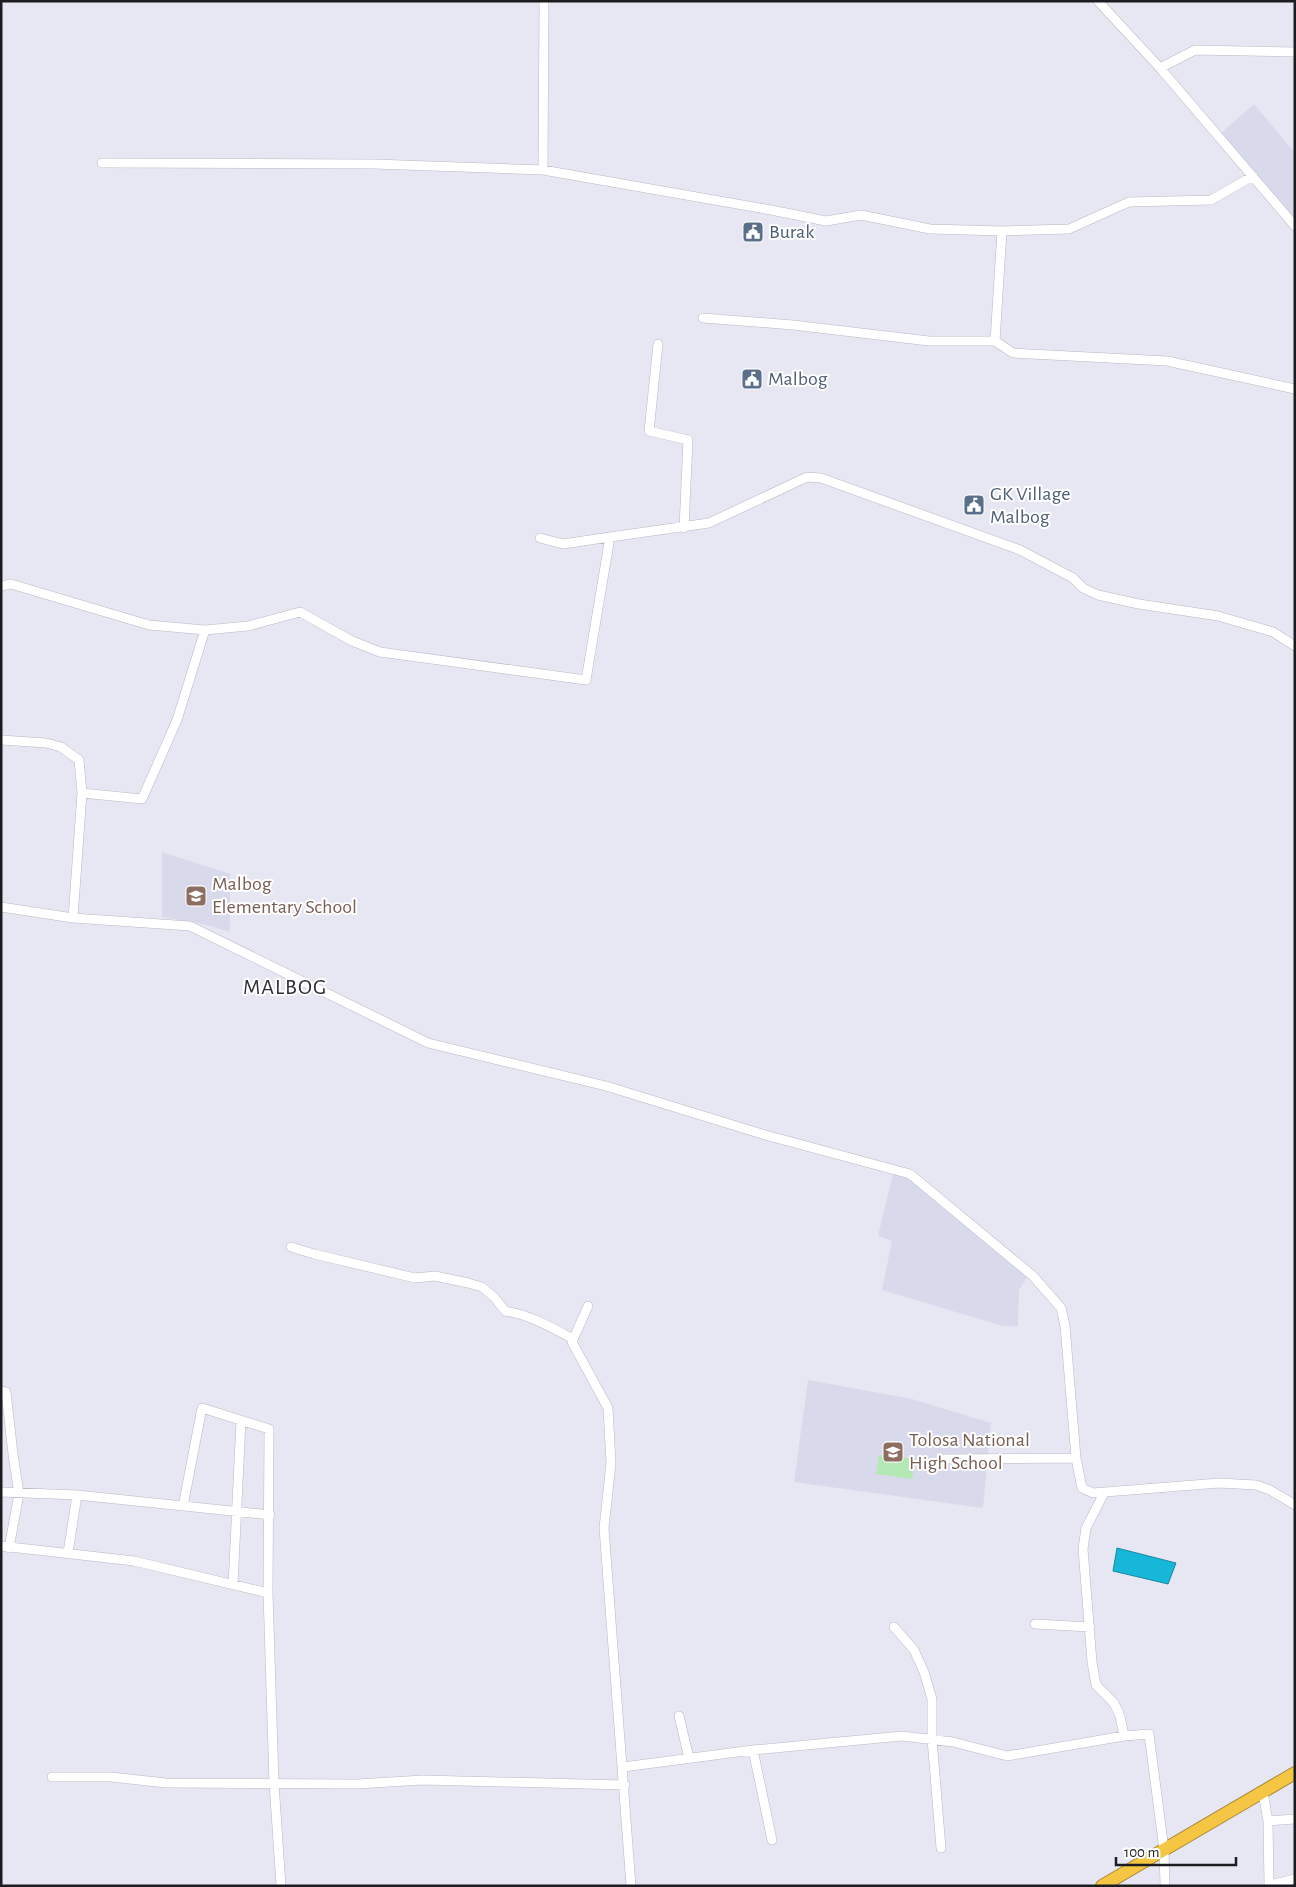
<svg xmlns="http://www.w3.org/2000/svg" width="1296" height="1887" viewBox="0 0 1296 1887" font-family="'Alegreya Sans',sans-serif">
<rect width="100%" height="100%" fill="#e6e7f2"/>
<path fill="#d8daec" d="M1254,104L1295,153V220L1221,133Z
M162,852L230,874V932L199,923L162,917Z
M893,1174L908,1177L1027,1277L1019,1290L1018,1326H1003L882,1290L892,1241L878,1236Z
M808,1380L912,1399L991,1423L983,1508L794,1482Z"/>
<path fill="#b3e7b3" d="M879,1455L915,1459L912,1479L876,1474Z"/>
<path fill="#16b7d8" stroke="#1889a1" d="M1117,1548L1176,1563L1168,1584L1113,1571Z"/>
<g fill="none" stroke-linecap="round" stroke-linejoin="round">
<g stroke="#b8b9c4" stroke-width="10">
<path id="minor" d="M1098,1L1160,68L1295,226
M1160,68L1195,50L1295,52
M102,163L374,164L543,170L771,210L826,221L861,215L930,229L1002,231L1069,229L1129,202L1211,200L1253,176
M543,170L544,1
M703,318L793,325L929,341H995L1002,231
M995,341L1013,353L1167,361L1295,389
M658,344L649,431L688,440L684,528
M540,538L563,544L610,537
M1,586L11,584L149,625L205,630
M1,740L46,743L61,747L79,760L82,793L73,918
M82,793L142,799L177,720L205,630L248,626L300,612L352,641L380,652L586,680L610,537L709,523L807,477L821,478L1020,550L1073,578L1083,588L1098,595L1139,604L1218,616L1273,632L1295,646
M1,907L73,918L190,926L428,1043L606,1086L762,1134L910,1174L1033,1276L1061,1308L1065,1326L1076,1458L1082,1488L1093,1493L1219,1483L1256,1485L1270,1490L1295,1505
M291,1247L314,1254L415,1278L435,1276L468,1283L482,1287L494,1297L505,1311C530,1315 551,1327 573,1339
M588,1306L572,1342L608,1408L611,1463L604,1528L631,1886
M1,1391L6,1392L13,1454L19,1494L9,1548
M945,1459L1076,1458
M1,1492L77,1495L270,1515
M1104,1493L1086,1528L1083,1549L1092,1662L1096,1685L1114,1703L1120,1716L1124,1736
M183,1506L202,1408L269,1429L268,1593L274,1783L281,1886
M1,1546L134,1561L268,1593
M68,1553L77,1495
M233,1585L241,1421
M1035,1624L1090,1627
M894,1627L914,1650L924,1672L932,1699V1739L941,1848
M679,1716L689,1758
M753,1750L772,1840
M623,1767L753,1750L902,1736L953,1742L1007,1756L1124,1736L1149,1734L1164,1850L1165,1886
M52,1777H111L166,1783L357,1784L423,1780L625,1785
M1263,1792L1268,1821L1269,1886
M1268,1821L1295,1819
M1269,1885L1295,1879"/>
</g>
<g stroke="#a98b37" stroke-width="14">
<path id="highway" d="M1102,1886L1295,1773"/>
</g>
<use href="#minor" stroke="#fff" stroke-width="9"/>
<use href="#highway" stroke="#f5c643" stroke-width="12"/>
</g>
<defs>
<g id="civic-square" transform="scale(1.125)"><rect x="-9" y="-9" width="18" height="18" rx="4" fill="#5c6f8a" stroke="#fff"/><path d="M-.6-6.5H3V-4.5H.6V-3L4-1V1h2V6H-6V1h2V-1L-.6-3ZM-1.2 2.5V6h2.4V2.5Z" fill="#fff"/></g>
<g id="school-square" transform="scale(1.125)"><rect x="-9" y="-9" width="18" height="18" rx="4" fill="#8d6e63" stroke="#fff"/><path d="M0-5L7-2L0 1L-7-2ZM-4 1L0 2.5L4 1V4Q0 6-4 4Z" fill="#fff"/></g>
</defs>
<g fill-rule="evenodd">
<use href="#civic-square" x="753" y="232"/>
<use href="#civic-square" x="752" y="379"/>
<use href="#civic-square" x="974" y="505"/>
<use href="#school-square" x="196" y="896"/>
<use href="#school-square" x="893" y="1452"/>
</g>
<g text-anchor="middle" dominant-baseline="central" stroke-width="4" stroke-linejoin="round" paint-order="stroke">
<g font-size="20" fill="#4e5e75" stroke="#fff" text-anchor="start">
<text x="769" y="232">Burak</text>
<text x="768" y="379">Malbog</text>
<text x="990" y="494">GK Village<tspan x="990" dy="23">Malbog</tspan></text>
</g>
<g font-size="20" fill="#785e54" stroke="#fff" text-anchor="start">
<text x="212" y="884">Malbog<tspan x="212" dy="23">Elementary School</tspan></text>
<text x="909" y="1440">Tolosa National<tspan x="909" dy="23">High School</tspan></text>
</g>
<g font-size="22" letter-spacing="1" fill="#2d2e36" stroke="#fff">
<text x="285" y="987">MALBOG</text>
</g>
</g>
<rect width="1296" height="1887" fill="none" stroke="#1d1d21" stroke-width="5"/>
<path d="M1116 1857v8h120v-8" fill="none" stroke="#1d1d21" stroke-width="2.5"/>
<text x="1124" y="1857" font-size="15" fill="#1d1d21" stroke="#ffffff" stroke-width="4" paint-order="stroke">100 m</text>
</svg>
